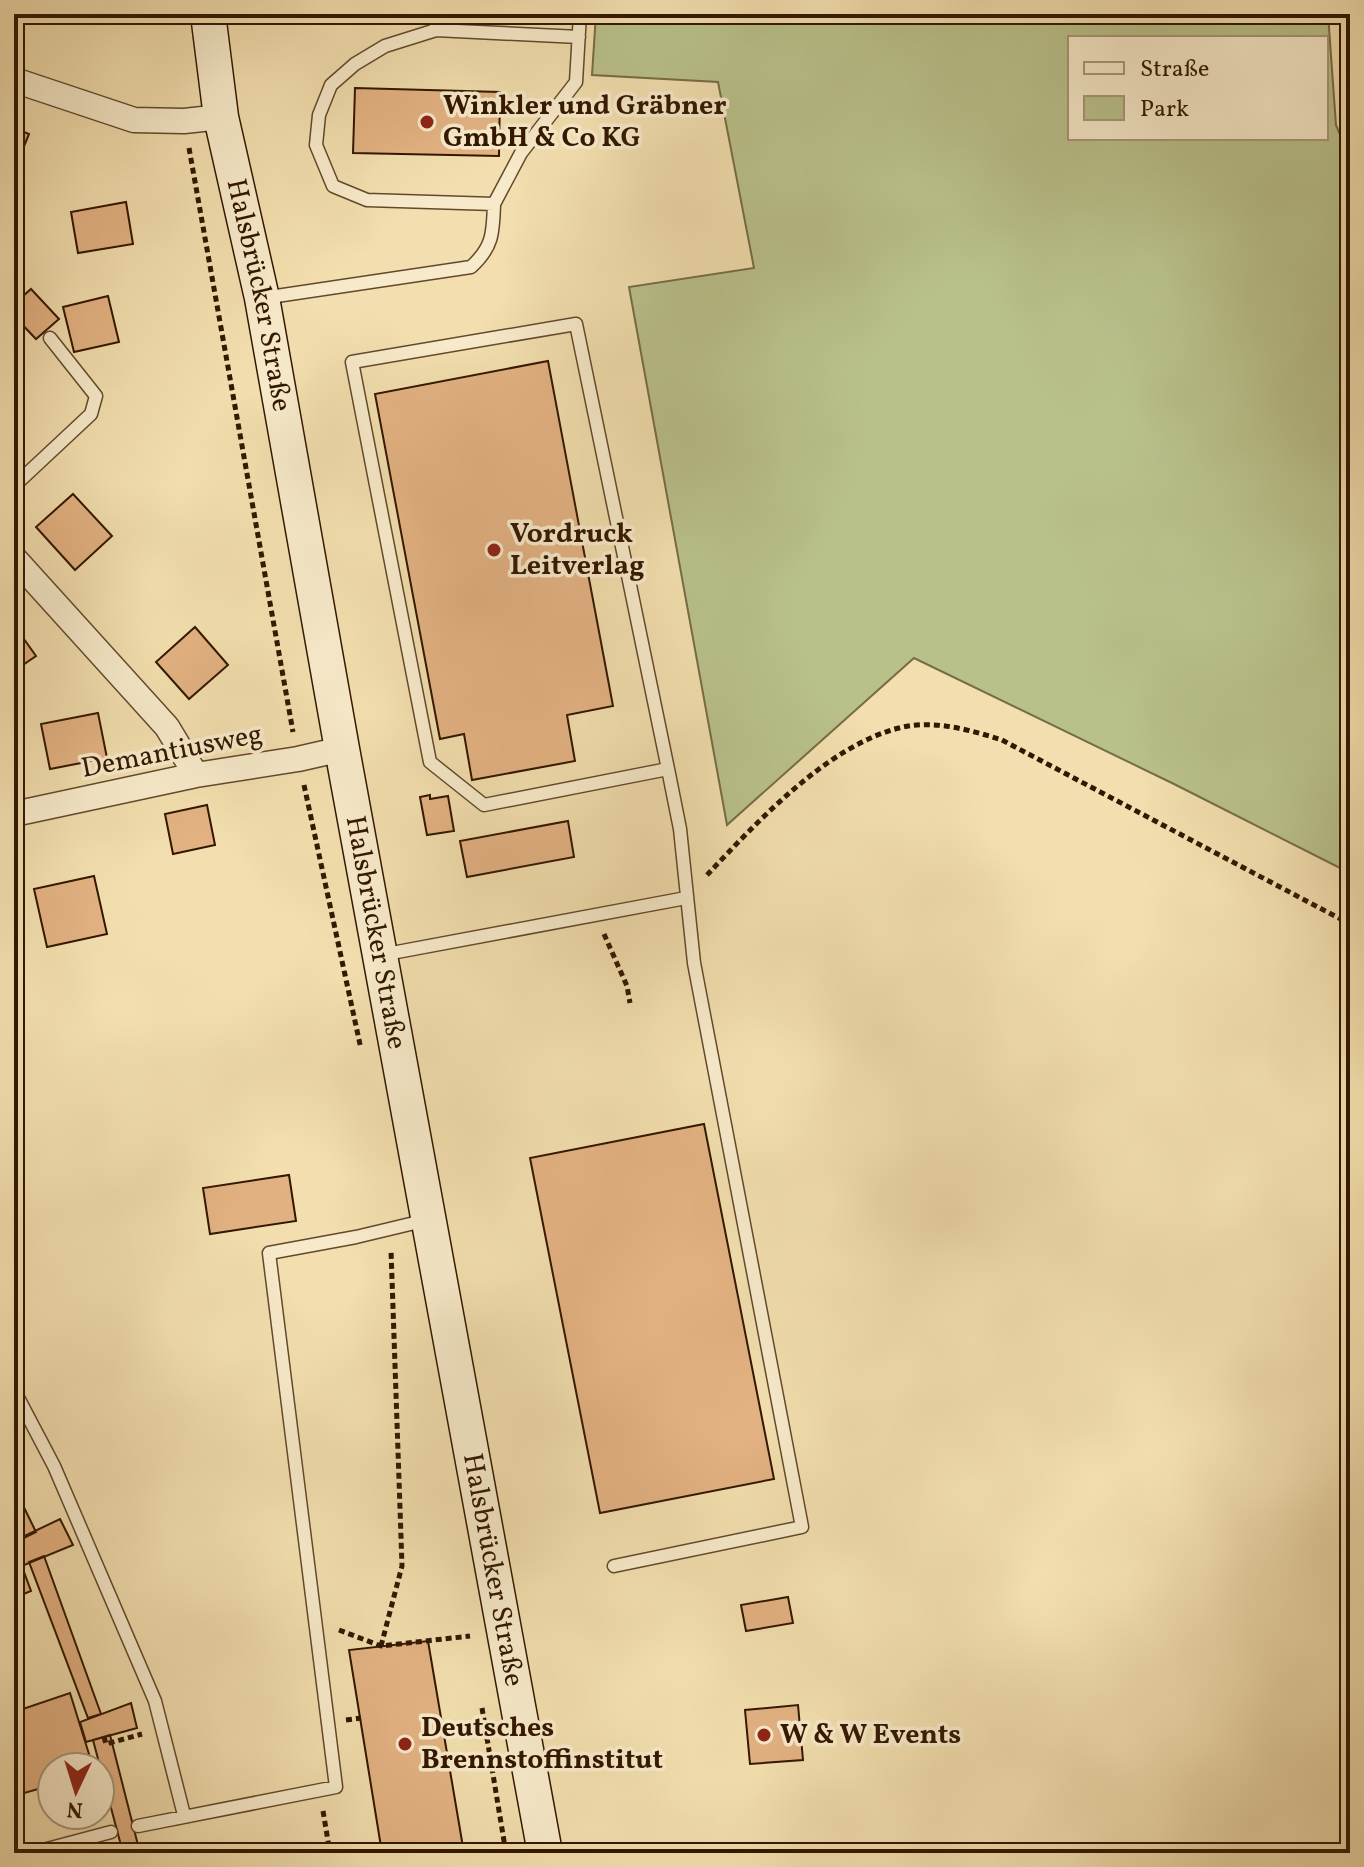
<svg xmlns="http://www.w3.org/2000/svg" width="1364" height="1867" viewBox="0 0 1364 1867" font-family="Vollkorn,serif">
<rect width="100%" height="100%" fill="#f2deae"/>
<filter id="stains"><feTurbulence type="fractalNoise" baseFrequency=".0025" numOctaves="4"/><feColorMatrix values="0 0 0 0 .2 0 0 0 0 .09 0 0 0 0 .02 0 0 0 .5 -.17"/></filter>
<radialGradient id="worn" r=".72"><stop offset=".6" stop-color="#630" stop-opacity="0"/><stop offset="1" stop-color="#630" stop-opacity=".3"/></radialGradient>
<path fill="#b9c18b" stroke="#766c46" stroke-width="2" fill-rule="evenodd" d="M596,14H1328L1336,125L1350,159V873L1174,784L914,658L727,825L629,287L754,268L718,82L592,75ZM1070,38H1326V138H1070Z"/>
<path fill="#e3b283" stroke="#321700" stroke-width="2" d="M355,88L500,92L499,156L353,153Z
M14,128L29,134L14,171Z
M126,202L133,244L78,253L71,212Z
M31,289L59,319L36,339L14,316V304Z
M108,296L119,342L74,352L63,307Z
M548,361L613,706L567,715L575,761L472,780L464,734L440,739L375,394Z
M73,494L112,536L75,570L36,527Z
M14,625L36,656L14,671Z
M195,627L228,665L189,699L156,662Z
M98,713L107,758L50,769L41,724Z
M430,795V799L448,796L454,831L427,835L420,797Z
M207,805L215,845L173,854L165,814Z
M568,821L574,857L467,877L460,841Z
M94,876L107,934L47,947L34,889Z
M704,1124L774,1479L600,1513L530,1158Z
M289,1175L296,1221L210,1234L203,1188Z
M14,1487L36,1532L20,1540L14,1527Z
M60,1519L73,1545L22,1566L14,1541Z
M14,1545L31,1591L14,1598Z
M44,1556L101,1714L88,1718L29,1562Z
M788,1597L793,1623L746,1631L741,1605Z
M428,1641L464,1853H382L349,1650Z
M70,1693L93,1767H52V1785L14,1796V1712Z
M131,1703L137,1728L86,1742L80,1722Z
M798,1705L803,1760L750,1764L745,1710Z
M110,1735L140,1853H123L93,1740Z"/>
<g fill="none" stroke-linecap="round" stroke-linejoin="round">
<g stroke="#62492c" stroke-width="15">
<path id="service" d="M436,14V30L385,46L355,64L331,85L319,115L316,145L333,186L367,200L494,204L521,153L576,82L580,14
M436,30L579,37
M263,298L471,267C493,247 493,233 494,204
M14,486L91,414L96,396L50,338
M381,955L686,898
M14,1390L54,1466L155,1701L184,1815
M614,1566L802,1527L694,963L680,829L668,769L576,324L352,362L430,762L484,805L668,769
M138,1826L336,1787L269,1253L356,1237L427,1220
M32,1853L111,1832"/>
</g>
<g stroke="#62492c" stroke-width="27">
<path id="minor" d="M14,80L134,120L184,121L221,117
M14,558L167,727L196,775
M14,814L196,775L298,759L342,749"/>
</g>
<g stroke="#321700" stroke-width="37">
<g id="secondary">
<path id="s1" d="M208,14L221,117L262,298L342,749L545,1853"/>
</g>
</g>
<path stroke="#321700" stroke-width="5" stroke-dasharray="6 4" stroke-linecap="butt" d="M189,148L293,732
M304,785L361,1049
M707,875C757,822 827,746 899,728C933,719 970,730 1002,740L1350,924
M604,934L627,986L630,1003
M339,1630L381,1646L470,1636
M381,1646L402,1566L391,1250
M482,1708L506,1853
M346,1720L361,1718
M104,1737L106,1744L142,1734
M323,1811L330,1853"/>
<use href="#service" stroke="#f7eaca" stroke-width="12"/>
<use href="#minor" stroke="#f7eaca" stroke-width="24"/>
<use href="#secondary" stroke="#f7eaca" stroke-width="34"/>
</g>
<g fill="#8f2418" stroke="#f7eaca" stroke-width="3">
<circle cx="427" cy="122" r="8"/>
<circle cx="494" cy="550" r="8"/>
<circle cx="764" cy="1735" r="8"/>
<circle cx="405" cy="1744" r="8"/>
</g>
<g text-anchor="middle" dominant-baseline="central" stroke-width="7" stroke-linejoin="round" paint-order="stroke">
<g font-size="28" font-weight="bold" fill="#321700" stroke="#f7eaca" text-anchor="start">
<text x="443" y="106">Winkler und Gräbner<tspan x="443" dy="32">GmbH &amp; Co KG</tspan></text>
<text x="510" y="534">Vordruck<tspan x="510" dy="32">Leitverlag</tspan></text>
<text x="421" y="1728">Deutsches<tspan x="421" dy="32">Brennstoffinstitut</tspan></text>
<text x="780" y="1735">W &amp; W Events</text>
</g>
<g font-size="28" fill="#321700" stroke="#f7eaca">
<text stroke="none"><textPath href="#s1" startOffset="286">Halsbrücker Straße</textPath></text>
<text transform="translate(172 752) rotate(-11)">Demantiusweg</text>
<text stroke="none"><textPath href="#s1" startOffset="934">Halsbrücker Straße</textPath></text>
<text stroke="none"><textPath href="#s1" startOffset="1582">Halsbrücker Straße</textPath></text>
</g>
</g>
<rect width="1364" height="1867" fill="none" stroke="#f2deae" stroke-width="48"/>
<rect x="16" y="16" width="1332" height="1835" fill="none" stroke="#321700" stroke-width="4"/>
<rect x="24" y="24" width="1316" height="1819" fill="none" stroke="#321700" stroke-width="2"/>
<rect x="1068" y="36" width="260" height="104" fill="#f7eaca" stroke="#a89679" stroke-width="2"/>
<rect x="1084" y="62" width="40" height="12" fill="#f7eaca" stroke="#a89679" stroke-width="2"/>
<text x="1140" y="76" font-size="24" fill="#321700">Straße</text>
<rect x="1084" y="96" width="40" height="24" fill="#b9c18b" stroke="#a89679" stroke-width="2"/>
<text x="1140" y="116" font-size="24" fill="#321700">Park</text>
<g transform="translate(76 1791) rotate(184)"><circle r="38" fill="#f7eaca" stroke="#a89679" stroke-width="2"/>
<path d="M0-6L14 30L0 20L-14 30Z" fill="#8f2418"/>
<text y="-12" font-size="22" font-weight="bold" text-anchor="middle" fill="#321700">N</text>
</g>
<rect width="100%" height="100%" filter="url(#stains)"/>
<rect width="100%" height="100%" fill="url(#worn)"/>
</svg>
